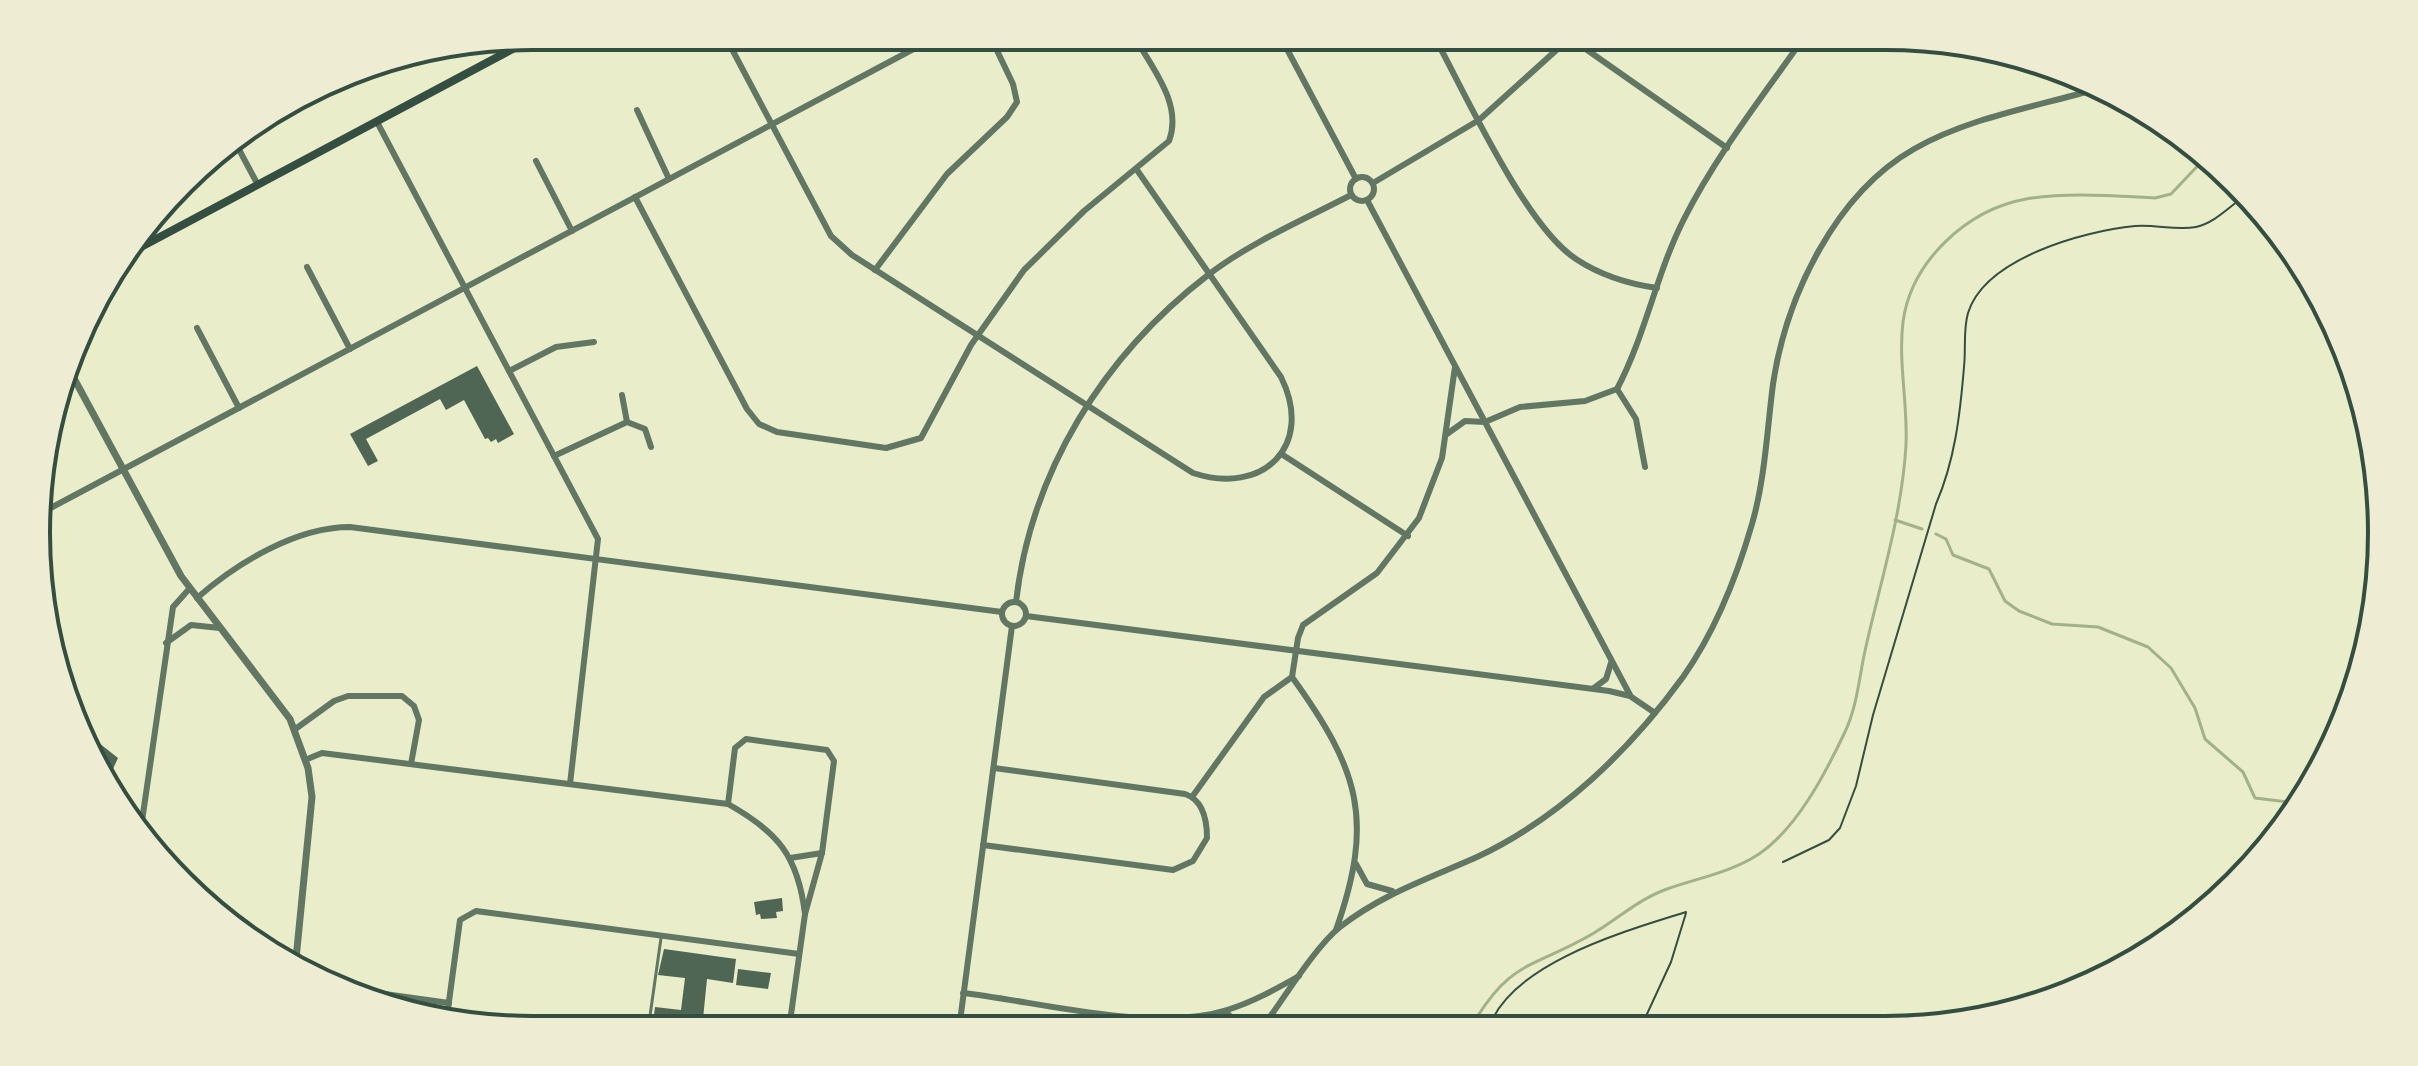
<svg xmlns="http://www.w3.org/2000/svg" width="2418" height="1066" viewBox="0 0 2418 1066" font-family="'Sofia Sans Condensed',sans-serif">
<style>
.lines{fill:none;stroke-linecap:round;stroke-linejoin:round}
.stream{stroke:#a3b18a;stroke-width:3}
.building{fill:#4f6655}
.path{stroke:#344e41;stroke-width:2}
.service{stroke:#617663;stroke-width:3}
.minor{stroke:#617663;stroke-width:6}
.tertiary{stroke:#617663;stroke-width:7}
.secondary{stroke:#344e41;stroke-width:8}
.rim{fill:none;stroke:#344e41;stroke-width:4}
</style>
<rect width="100%" height="100%" fill="#e9edc9"/>
<g class="lines">
<g class="stream">
<path d="M1895,520L1922,529"/>
<path d="M1936,534L1946,539L1953,555L1989,569L2005,601L2019,611L2052,624L2098,627L2148,647L2171,668L2195,708L2205,739L2243,772L2255,798L2297,803"/>
<path d="M1471,1027C1511,958 1533,969 1594,933C1619,918 1639,899 1667,889C1698,878 1732,872 1759,854C1797,828 1825,774 1844,734C1857,708 1859,678 1865,651C1880,583 1902,515 1906,445C1908,404 1898,363 1903,322C1911,262 1966,210 2026,199C2067,192 2114,196 2155,198L2171,194L2207,156"/>
</g>
</g>
<g class="building">
<path d="M477,366L514,434L498,443L496,439L491,442L488,438L485,439L464,400L446,410L440,399L366,439L378,461L368,466L350,434Z"/>
<path d="M99,743L118,758L112,771L102,780L92,753Z"/>
<path d="M782,898L783,911L776,912L777,918L761,919L760,914L756,915L754,902Z"/>
<path d="M664,949L736,959L733,983L707,979L702,1029L652,1030L655,1007L681,1010L685,978L658,975Z"/>
<path d="M738,969L771,973L768,989L736,985Z"/>
</g>
<g class="lines">
<g class="path">
<path d="M1783,862L1829,840L1840,828L1856,786L1873,715L1936,504C1955,460 1960,415 1964,367C1966,349 1963,330 1968,313C1985,258 2084,231 2135,226C2155,224 2176,231 2196,227C2214,223 2228,208 2242,198"/>
<path d="M1489,1027C1513,962 1626,931 1686,912"/>
<path d="M1641,1027L1671,962L1686,913"/>
</g>
<path class="service" d="M648,1030L661,938"/>
<g class="minor">
<path d="M725,36L831,236L852,255L1193,473C1263,496 1315,446 1281,377L1137,170"/>
<path d="M1280,36L1356,179"/>
<path d="M1434,36C1465,93 1525,226 1576,259C1600,275 1629,284 1657,288"/>
<path d="M1570,38L1727,148"/>
<path d="M637,110L669,179"/>
<path d="M377,122L598,539L570,784"/>
<path d="M235,142L258,185"/>
<path d="M536,161L572,231"/>
<circle cx="1362" cy="189" r="12"/>
<path d="M1373,183L1479,120L1572,36"/>
<path d="M635,197L747,409L759,424L777,432L886,448L921,438L971,345L1024,270L1084,211L1169,141C1183,104 1152,68 1134,36"/>
<path d="M1367,200L1630,695"/>
<path d="M307,267L350,349"/>
<path d="M875,270L947,174L1007,117L1017,102L1013,84L990,36"/>
<path d="M197,328L239,408"/>
<path d="M509,371L556,347L594,342"/>
<path d="M1617,389L1636,419L1645,467"/>
<path d="M622,395L627,422"/>
<path d="M1447,434L1465,421L1485,422L1520,407L1585,401L1617,389C1646,334 1656,274 1684,219C1717,154 1763,96 1805,36"/>
<path d="M1283,455L1408,536"/>
<path d="M554,456L627,422L645,429L651,447"/>
<path d="M45,511L938,36"/>
<path d="M197,598C237,563 296,527 350,527L1002,612"/>
<path d="M1016,602C1031,471 1104,355 1208,275C1251,242 1303,220 1351,195"/>
<circle cx="1014" cy="614" r="12"/>
<path d="M1026,616L1609,691L1630,696L1655,713"/>
<path d="M166,643L191,625L220,628"/>
<path d="M1594,688L1606,679L1611,663"/>
<path d="M294,730L334,701L348,696H402L414,706L419,720L411,764"/>
<path d="M305,760L322,753L728,804C778,832 798,856 805,914"/>
<path d="M1192,797L1264,697L1292,677"/>
<path d="M728,804L735,748L746,739L827,750L834,761L822,853L805,914L789,1029"/>
<path d="M141,828L173,607L190,588"/>
<path d="M983,845L1173,870L1193,861L1207,838C1207,820 1203,800 1185,794L994,768"/>
<path d="M790,858L822,853"/>
<path d="M1356,864L1367,884L1392,891"/>
<path d="M1336,930C1375,819 1359,770 1292,677L1298,638L1303,625L1377,573L1419,518L1442,458L1455,367"/>
<path d="M349,989L449,1003"/>
<path d="M963,993C1041,1002 1153,1033 1227,1010C1253,1002 1276,989 1299,976"/>
<path d="M1225,1011L1242,1028"/>
<path d="M447,1016L460,920L476,911L799,954"/>
<path d="M1262,1028C1283,1000 1314,948 1340,927C1382,894 1430,878 1477,857C1560,818 1630,750 1683,677C1714,633 1737,576 1752,524C1765,479 1767,431 1773,384C1786,297 1835,194 1914,149C1968,118 2034,107 2093,90"/>
<path d="M959,1029L1012,626"/>
</g>
<path class="tertiary" d="M70,371L181,576L290,719L308,768L312,797L296,959"/>
<path class="secondary" d="M126,255L537,36"/>
</g>
<path d="M0 0H2418V1066H0ZM533 50H1885A483 483 0 0 1 2368 533V533A483 483 0 0 1 1885 1016H533A483 483 0 0 1 50 533V533A483 483 0 0 1 533 50Z" fill="#eeecd3" fill-rule="evenodd"/>
<path class="rim" d="M533 50H1885A483 483 0 0 1 2368 533V533A483 483 0 0 1 1885 1016H533A483 483 0 0 1 50 533V533A483 483 0 0 1 533 50Z"/>
</svg>
